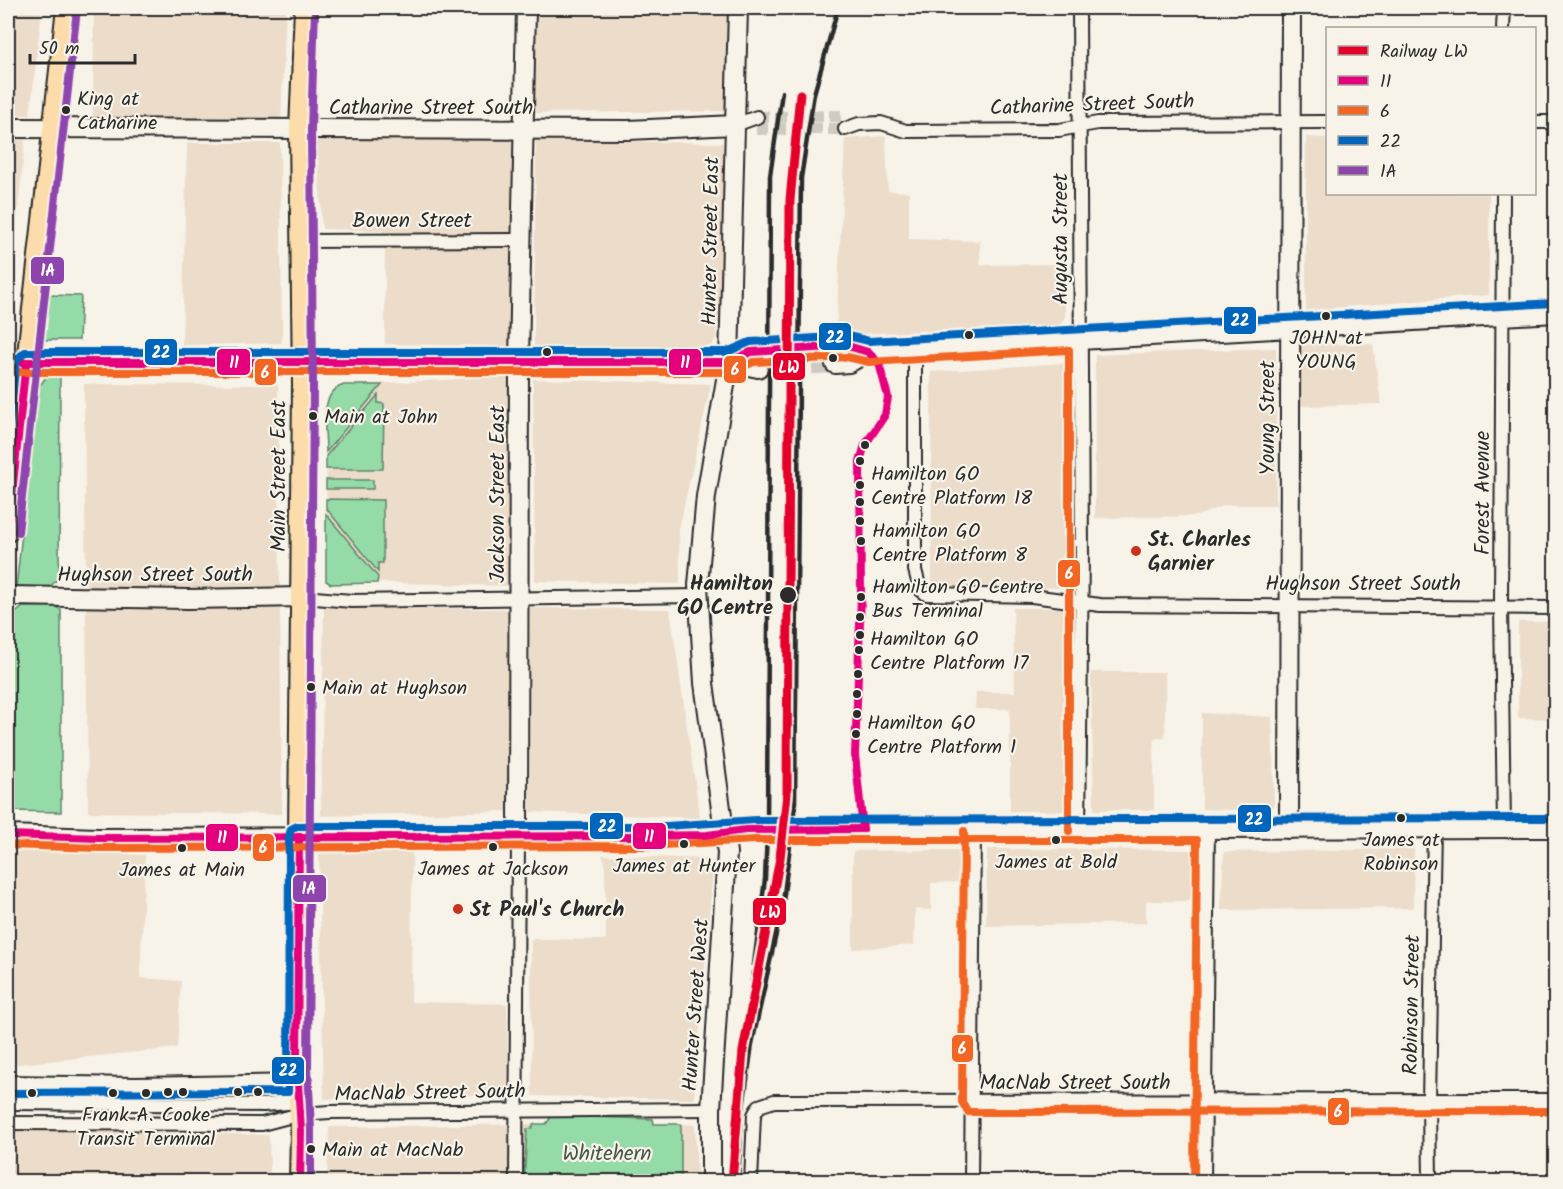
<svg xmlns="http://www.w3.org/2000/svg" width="1563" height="1189" viewBox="0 0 1563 1189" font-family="Kalam,sans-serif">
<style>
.built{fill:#ecdcca}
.green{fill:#95dba8;stroke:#60836a;stroke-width:1.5}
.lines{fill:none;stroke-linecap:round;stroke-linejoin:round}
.street-tunnel{stroke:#cecbc2;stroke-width:12;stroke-dasharray:12 6;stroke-linecap:butt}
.secondary-tunnel{stroke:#cecbc2;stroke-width:18;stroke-dasharray:18 9;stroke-linecap:butt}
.street-casing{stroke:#2b2b2b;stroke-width:16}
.secondary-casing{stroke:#2b2b2b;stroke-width:22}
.primary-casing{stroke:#2b2b2b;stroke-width:24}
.street{stroke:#f7f3e8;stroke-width:12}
.secondary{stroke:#f7f3e8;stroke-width:18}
.primary{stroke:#fddcac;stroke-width:20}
.rail{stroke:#2b2b2b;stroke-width:4.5}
.bus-1-casing{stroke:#f7f3e8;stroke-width:12}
.bus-2-casing{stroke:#f7f3e8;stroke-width:12}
.bus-3-casing{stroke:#f7f3e8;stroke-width:12}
.bus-4-casing{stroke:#f7f3e8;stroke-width:12}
.bus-1{stroke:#e5007d;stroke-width:8}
.bus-2{stroke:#f26522;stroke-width:8}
.bus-3{stroke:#0065bd;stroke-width:8}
.bus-4{stroke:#8e44ad;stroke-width:8}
.rail-1-casing{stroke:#f7f3e8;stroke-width:14}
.rail-1{stroke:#e4002b;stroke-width:9}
.bus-dot{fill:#2b2b2b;stroke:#f7f3e8;stroke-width:2}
.poi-dot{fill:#c8321e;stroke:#f7f3e8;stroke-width:2}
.labels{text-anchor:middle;stroke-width:4.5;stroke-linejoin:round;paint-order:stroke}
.bus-label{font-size:20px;fill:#2b2b2b;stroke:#f7f3e8;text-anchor:start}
.street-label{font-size:21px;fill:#2b2b2b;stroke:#f7f3e8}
.poi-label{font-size:21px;font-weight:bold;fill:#2b2b2b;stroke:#f7f3e8;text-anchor:start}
.stop-label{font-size:21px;font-weight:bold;fill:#2b2b2b;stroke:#f7f3e8;text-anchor:end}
.park-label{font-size:21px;fill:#46574a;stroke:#f7f3e8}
.line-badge{stroke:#f7f3e8;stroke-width:2}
.badge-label{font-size:16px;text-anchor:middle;font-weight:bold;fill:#fff}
</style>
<rect width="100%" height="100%" fill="#f7f3e8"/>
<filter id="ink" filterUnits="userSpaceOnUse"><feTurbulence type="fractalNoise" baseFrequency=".0167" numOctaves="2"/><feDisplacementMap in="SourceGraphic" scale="12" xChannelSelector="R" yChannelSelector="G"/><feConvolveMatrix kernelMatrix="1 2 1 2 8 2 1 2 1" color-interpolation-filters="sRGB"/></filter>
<g filter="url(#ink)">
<g class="built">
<path d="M8,8H42L30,115H8Z"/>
<path d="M94,8H286L281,119L93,118Z"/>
<path d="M534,8H730L729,111L532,113Z"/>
<path d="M886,136L888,191L909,192V239L980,241V265L1064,264L1065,317L1060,325L836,335L845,139Z"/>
<path d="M1306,137L1327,138L1328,194H1489V295L1306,310Z"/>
<path d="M515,138L509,346L385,344V254L382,230L322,229L317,139Z"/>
<path d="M8,140H25L8,309Z"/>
<path d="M536,140L723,143V298L715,340L709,348L534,347Z"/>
<path d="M187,143H280L282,343L182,345Z"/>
<path d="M1373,344L1381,404L1299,406L1301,345Z"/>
<path d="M1276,348V505H1225L1197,516L1095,518V355Z"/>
<path d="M1065,363L1066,588L932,585L931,372Z"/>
<path d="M510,376L509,586L326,581L327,404L339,386Z"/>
<path d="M533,379L711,384L679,529L680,584L535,581Z"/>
<path d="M84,384L278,385L282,814L88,812Z"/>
<path d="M324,608L507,609L509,811L321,816Z"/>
<path d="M530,608L670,609L700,818L530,812Z"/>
<path d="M1013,608H1068L1072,811H1010V709H975L976,692H1015Z"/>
<path d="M1518,622H1555V719L1518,718Z"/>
<path d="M1091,672H1165V737L1154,738V810H1094Z"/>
<path d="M1202,713L1272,717L1274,806L1269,811L1202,809Z"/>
<path d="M987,849L1198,850L1196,901H1146V923L986,926Z"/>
<path d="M1414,849L1413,908L1221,910L1224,852Z"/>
<path d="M961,850L960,882L931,883V910L915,909L914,945L853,949V851Z"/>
<path d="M8,851L145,855L140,978L181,981L177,1048L8,1065Z"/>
<path d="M412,852L411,1002L507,1004L508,1094L324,1099L319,854Z"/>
<path d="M602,855L704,859L713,868L694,1099L532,1096L531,939L606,940L605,861Z"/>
<path d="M533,1124L532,1181L327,1182L329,1127Z"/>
<path d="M681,1124L695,1125L697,1181L681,1182Z"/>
<path d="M8,1129L269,1135L270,1181L8,1182Z"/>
</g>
<g class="green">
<path d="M48,295L81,296L79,340H42Z"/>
<path d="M46,377H60L59,577L49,588H16L38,388Z"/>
<path d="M344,385H382L326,452C326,431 318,392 344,385Z"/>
<path d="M378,395V403L384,404L383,469H326V456Z"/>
<rect x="326" y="480" width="47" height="9"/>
<path d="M326,499L383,500V563H378V572L326,508Z"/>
<path d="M326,514L378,577L377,583L331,584L326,581Z"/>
<path d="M23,607L55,606L61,610V812L8,811V665L13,615Z"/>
<path d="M574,1113L588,1117L653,1119L654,1124H681V1181L524,1182L527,1129L533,1128V1124H546L552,1116Z"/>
</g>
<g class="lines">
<g class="street-tunnel">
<path d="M757,117L846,116"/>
<path d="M756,129H845"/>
</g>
<g class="secondary-tunnel">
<path d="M758,351L835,346"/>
<path d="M758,368L835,364"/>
<path d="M746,830H831"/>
</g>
<g class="street-casing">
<g id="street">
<path d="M1079,8L1082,553L1079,831"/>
<path d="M1503,28L1504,8"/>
<path d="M1534,122H1556"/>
<path d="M735,125L757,117"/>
<path d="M845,129L859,124L881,123L906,131L1059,130L1098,123L1328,122"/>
<path d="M1503,194L1501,606L1504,828"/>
<path d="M301,241L523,240"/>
<path d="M915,350V570L920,589L926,594L1032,596L1100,605L1556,608"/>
<path d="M302,597L352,601L699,596"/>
<path d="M8,1082L136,1084L298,1081"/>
<path d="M8,1103L264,1105L299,1102"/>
<path d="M8,1123L262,1124L300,1114L330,1112L711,1109"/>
<path d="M516,1182L518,836"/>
<path d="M751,1182L754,1115L759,1106L774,1101L1556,1100"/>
<path d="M971,1182L974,831"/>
<path d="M1204,1182L1208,829"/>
<path d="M1430,1182L1429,1101L1434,829"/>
</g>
</g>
<g class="secondary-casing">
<g id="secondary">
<path d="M8,128L628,130L735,125"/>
<path d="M835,346H848L868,352L1556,313"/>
<path d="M8,362H729L758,368"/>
<path d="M729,362L758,351"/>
<path d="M835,364L849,363L868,352"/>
<path d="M8,596L188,599L302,597"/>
<path d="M1289,829L1291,8"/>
<path d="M831,830L1556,828"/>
<path d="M8,835L98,838L644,836L707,835L746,830"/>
<path d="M518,836L519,361L526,8"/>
<path d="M711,1182V1109L727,853L704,683L698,585L706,496L729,362L738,8"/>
</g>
</g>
<g class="primary-casing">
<g id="primary">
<path d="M8,531L67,8"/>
<path d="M300,1182L301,1131L297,1067L303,384L300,130L305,8"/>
</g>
</g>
<use href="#street" class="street"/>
<use href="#secondary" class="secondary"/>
<use href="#primary" class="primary"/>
<g class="rail">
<path d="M745,1033L765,879L767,831L770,176L782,92"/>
<path d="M738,1182L742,1116L752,1044L783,902L795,806L801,178L814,94L838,8"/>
</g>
<g class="bus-1-casing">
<g id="bus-1">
<path d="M8,362H729L751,352L848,346L868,352L879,363L888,397L885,415L865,445L860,461L861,596L855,755L863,829"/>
<path d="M8,531L26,362"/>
<path d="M8,835L98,838L644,836L707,835L746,830L863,829"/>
<path d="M299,836L297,1067L301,1131L300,1182"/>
</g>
</g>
<g class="bus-2-casing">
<g id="bus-2">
<path d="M8,372H729L754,362L847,357L869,362L1069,350V831"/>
<path d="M964,831L962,1102L968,1112L1556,1111"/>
<path d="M8,845L98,848L644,846L756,840H1197L1194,1182"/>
</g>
</g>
<g class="bus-3-casing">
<g id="bus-3">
<path d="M8,437L16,360L25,352H727L750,342L848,336L869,341L1555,303"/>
<path d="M8,1093L288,1092L289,836L291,829L297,826H666L756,820L1556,818"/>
</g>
</g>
<g class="bus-4-casing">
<g id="bus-4">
<path d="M18,532L77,9"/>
<path d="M311,1182V1130L308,1067L313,384L311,130L315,8"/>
</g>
</g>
<use href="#bus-1" class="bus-1"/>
<use href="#bus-2" class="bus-2"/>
<use href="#bus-3" class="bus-3"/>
<use href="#bus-4" class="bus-4"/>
<g class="rail-1-casing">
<path id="rail-1" d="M732,1182L743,1051L780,858L787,794L790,200L800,94"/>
</g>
<use href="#rail-1" class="rail-1"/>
</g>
</g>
<g class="bus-dot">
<circle cx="66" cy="110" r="5"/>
<circle cx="1326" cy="316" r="5"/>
<circle cx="969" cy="335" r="5"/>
<circle cx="547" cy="352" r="5"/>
<circle cx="833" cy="358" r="5"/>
<circle cx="313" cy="416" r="5"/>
<circle cx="865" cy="445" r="5"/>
<circle cx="860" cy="461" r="5"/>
<circle cx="860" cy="485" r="5"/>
<circle cx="860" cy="502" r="5"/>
<circle cx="860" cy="521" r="5"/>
<circle cx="861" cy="541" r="5"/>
<circle cx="788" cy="595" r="9"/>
<circle cx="861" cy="597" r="5"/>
<circle cx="860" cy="617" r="5"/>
<circle cx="860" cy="635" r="5"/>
<circle cx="859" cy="650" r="5"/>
<circle cx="858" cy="674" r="5"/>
<circle cx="311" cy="687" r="5"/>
<circle cx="857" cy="694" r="5"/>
<circle cx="857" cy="714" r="5"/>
<circle cx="856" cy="734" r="5"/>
<circle cx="1401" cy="818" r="5"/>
<circle cx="1056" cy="840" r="5"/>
<circle cx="684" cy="844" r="5"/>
<circle cx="493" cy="847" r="5"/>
<circle cx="182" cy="848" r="5"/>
<circle cx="168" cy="1092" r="5"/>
<circle cx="183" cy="1092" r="5"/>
<circle cx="238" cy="1092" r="5"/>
<circle cx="258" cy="1092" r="5"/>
<circle cx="32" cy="1093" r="5"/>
<circle cx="113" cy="1093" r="5"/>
<circle cx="146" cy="1093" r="5"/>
<circle cx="311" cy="1149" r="5"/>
</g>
<g class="poi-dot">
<circle cx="1136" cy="551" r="6"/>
<circle cx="458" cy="909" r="6"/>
</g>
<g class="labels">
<g class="bus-label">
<text x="77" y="105">King at<tspan x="77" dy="24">Catharine</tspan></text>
<text x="1326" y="344" text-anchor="middle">JOHN at<tspan x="1326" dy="24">YOUNG</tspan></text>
<text x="324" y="423">Main at John</text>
<text x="871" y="480">Hamilton GO<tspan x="871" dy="24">Centre Platform 18</tspan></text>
<text x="872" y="537">Hamilton GO<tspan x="872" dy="24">Centre Platform 8</tspan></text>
<text x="872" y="593">Hamilton GO Centre<tspan x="872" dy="24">Bus Terminal</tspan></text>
<text x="870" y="645">Hamilton GO<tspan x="870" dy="24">Centre Platform 17</tspan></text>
<text x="322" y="694">Main at Hughson</text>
<text x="867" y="729">Hamilton GO<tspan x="867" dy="24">Centre Platform 1</tspan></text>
<text x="1401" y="846" text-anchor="middle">James at<tspan x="1401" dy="24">Robinson</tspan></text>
<text x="1056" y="868" text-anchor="middle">James at Bold</text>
<text x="684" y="872" text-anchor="middle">James at Hunter</text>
<text x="493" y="875" text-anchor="middle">James at Jackson</text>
<text x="182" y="876" text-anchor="middle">James at Main</text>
<text x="146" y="1121" text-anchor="middle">Frank A. Cooke<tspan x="146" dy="24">Transit Terminal</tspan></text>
<text x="322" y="1156">Main at MacNab</text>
</g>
<g class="street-label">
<text transform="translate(1092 104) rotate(-2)" y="7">Catharine Street South</text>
<text x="431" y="114">Catharine Street South</text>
<text x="412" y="227">Bowen Street</text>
<text transform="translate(1060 239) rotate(-90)" y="7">Augusta Street</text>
<text transform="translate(710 241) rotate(-89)" y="7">Hunter Street East</text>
<text transform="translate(1267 418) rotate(-90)" y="7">Young Street</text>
<text transform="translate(278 476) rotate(-90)" y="7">Main Street East</text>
<text transform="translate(1482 493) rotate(-90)" y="7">Forest Avenue</text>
<text transform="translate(497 494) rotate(-90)" y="7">Jackson Street East</text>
<text x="155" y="581">Hughson Street South</text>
<text x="1363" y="590">Hughson Street South</text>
<text transform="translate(695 1005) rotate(-86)" y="7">Hunter Street West</text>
<text transform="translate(1411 1005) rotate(-89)" y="7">Robinson Street</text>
<text x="1075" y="1089">MacNab Street South</text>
<text transform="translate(430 1092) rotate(-1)" y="7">MacNab Street South</text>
</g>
<g class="poi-label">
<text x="1148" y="546">St. Charles<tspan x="1148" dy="24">Garnier</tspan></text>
<text x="470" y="916">St Paul's Church</text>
</g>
<g class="stop-label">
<text x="773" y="590">Hamilton<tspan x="773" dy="24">GO Centre</tspan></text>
</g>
<g class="park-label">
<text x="607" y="1160">Whitehern</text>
</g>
</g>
<g class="line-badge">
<rect x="30" y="256" width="35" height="29" rx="6" fill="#8e44ad"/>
<rect x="1223" y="306" width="34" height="29" rx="6" fill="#0065bd"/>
<rect x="818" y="322" width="34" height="29" rx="6" fill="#0065bd"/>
<rect x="144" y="338" width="34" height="28" rx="6" fill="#0065bd"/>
<rect x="216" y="348" width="35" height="28" rx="6" fill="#e5007d"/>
<rect x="668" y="348" width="34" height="28" rx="6" fill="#e5007d"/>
<rect x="772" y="352" width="34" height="29" rx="6" fill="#e4002b"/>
<rect x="723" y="355" width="24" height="29" rx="6" fill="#f26522"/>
<rect x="254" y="358" width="23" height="28" rx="6" fill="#f26522"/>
<rect x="1057" y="559" width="24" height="29" rx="6" fill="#f26522"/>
<rect x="1237" y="804" width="35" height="29" rx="6" fill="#0065bd"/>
<rect x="589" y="812" width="35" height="28" rx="6" fill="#0065bd"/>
<rect x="632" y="822" width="35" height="28" rx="6" fill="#e5007d"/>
<rect x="205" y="823" width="34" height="29" rx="6" fill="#e5007d"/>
<rect x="252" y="833" width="23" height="29" rx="6" fill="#f26522"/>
<rect x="292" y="874" width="35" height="29" rx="6" fill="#8e44ad"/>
<rect x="752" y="897" width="35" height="29" rx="6" fill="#e4002b"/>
<rect x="951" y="1034" width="23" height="29" rx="6" fill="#f26522"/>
<rect x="271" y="1056" width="34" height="29" rx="6" fill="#0065bd"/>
<rect x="1327" y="1097" width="23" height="29" rx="6" fill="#f26522"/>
</g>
<g class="badge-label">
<text x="48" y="276">1A</text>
<text x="1240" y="326">22</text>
<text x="835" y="343">22</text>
<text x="161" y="358">22</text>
<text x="234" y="368">11</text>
<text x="685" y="368">11</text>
<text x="789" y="373">LW</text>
<text x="735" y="375">6</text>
<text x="265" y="378">6</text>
<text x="1069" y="579">6</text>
<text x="1254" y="825">22</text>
<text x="607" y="832">22</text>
<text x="649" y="842">11</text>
<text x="222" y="843">11</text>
<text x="263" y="853">6</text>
<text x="309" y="894">1A</text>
<text x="770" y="918">LW</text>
<text x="962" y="1054">6</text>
<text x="288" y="1076">22</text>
<text x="1338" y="1117">6</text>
</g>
<rect width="1563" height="1189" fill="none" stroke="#f7f3e8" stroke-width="30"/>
<rect x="15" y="15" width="1533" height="1159" fill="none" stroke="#2b2b2b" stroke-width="2" filter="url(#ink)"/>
<rect x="1326" y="27" width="210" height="168" fill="#f7f3e8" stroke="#a5a39c" stroke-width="1.5"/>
<rect x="1338" y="46" width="30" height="9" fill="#e4002b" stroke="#a5a39c" stroke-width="1.5"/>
<text x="1380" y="57" font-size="18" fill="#2b2b2b">Railway LW</text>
<rect x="1338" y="76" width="30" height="9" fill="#e5007d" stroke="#a5a39c" stroke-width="1.5"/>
<text x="1380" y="87" font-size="18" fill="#2b2b2b">11</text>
<rect x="1338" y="106" width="30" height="9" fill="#f26522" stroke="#a5a39c" stroke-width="1.5"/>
<text x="1380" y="117" font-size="18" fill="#2b2b2b">6</text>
<rect x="1338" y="136" width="30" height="9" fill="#0065bd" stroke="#a5a39c" stroke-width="1.5"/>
<text x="1380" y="147" font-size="18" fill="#2b2b2b">22</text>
<rect x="1338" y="166" width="30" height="9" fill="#8e44ad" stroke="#a5a39c" stroke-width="1.5"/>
<text x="1380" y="177" font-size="18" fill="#2b2b2b">1A</text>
<path d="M30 54v9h105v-9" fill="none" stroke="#2b2b2b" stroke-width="3"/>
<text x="39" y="54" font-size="18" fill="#2b2b2b" stroke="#f7f3e8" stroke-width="4.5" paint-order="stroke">50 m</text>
</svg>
